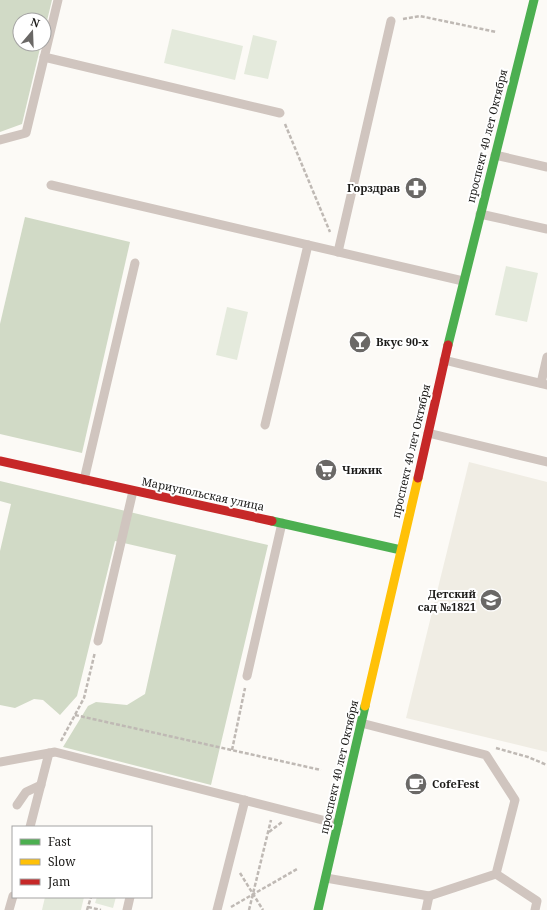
<svg xmlns="http://www.w3.org/2000/svg" width="547" height="910" viewBox="0 0 547 910" font-family="'Noto Serif',serif">
<style>
.built{fill:#f0ede4}
.green{fill:#e4eadc}
.forest{fill:#d1dac6}
.lines{fill:none;stroke-linecap:round;stroke-linejoin:round}
.path{stroke:#bfb9b4;stroke-width:2.5;stroke-dasharray:4 2;stroke-linecap:butt}
.lane{stroke:#d0c5bf;stroke-width:9}
.fast{stroke:#4caf50;stroke-width:9}
.slow{stroke:#ffc107;stroke-width:9}
.jam{stroke:#c62828;stroke-width:9}
.labels{text-anchor:middle;stroke-width:4;stroke-linejoin:round;paint-order:stroke}
.street-label{font-size:11px;fill:#1b1a18;stroke:#fff}
.poi-label{font-size:11px;font-weight:bold;fill:#1b1a18;stroke:#fff;text-anchor:start}
</style>
<rect width="100%" height="100%" fill="#fcfaf6"/>
<path class="built" d="M469,462L547,482V752L406,718Z"/>
<g class="green">
<path d="M172,29L243,46L235,80L164,63Z"/>
<path d="M253,35L277,41L268,79L244,74Z"/>
<path d="M506,266L538,273L527,322L495,315Z"/>
<path d="M227,307L248,312L237,360L216,355Z"/>
<path d="M45,897H84L81,910H42Z"/>
<path d="M97,897H116L113,908L95,903Z"/>
</g>
<g class="forest">
<path d="M0,0H52L44,33V20H20V44H41L22,124L0,132Z"/>
<path d="M25,217L130,242L82,453L0,434V324Z"/>
<path d="M0,481L268,545L211,785L63,747L88,706L96,702L127,705L145,694L176,555L115,541L77,696L60,715L43,700L34,699L15,708L0,705V551L11,504L0,501Z"/>
</g>
<g class="lines">
<g class="path">
<path d="M403,19L420,16L496,32"/>
<path d="M285,124L330,232"/>
<path d="M75,715L321,770"/>
<path d="M61,741L84,698L95,652"/>
<path d="M496,748L528,757L547,765"/>
<path d="M232,750L245,688"/>
<path d="M269,832L282,822"/>
<path d="M240,873L263,910"/>
<path d="M88,907L101,910"/>
<path d="M231,907L297,869"/>
<path d="M87,910L91,897"/>
<path d="M249,910L271,820"/>
</g>
<g class="lane">
<path d="M44,57L280,113"/>
<path d="M0,140L26,133L58,0"/>
<path d="M495,155L547,167"/>
<path d="M51,185L463,281"/>
<path d="M480,214L547,229"/>
<path d="M338,252L391,21"/>
<path d="M444,360L547,385"/>
<path d="M541,383L547,357"/>
<path d="M265,425L308,245"/>
<path d="M428,433L547,462"/>
<path d="M84,480L135,263"/>
<path d="M98,641L133,491"/>
<path d="M247,676L282,523"/>
<path d="M361,723L486,755L515,800L496,874L429,896"/>
<path d="M0,762L55,752L338,824"/>
<path d="M17,805L26,792L41,785"/>
<path d="M30,827L49,753"/>
<path d="M496,874L537,901L535,910"/>
<path d="M326,878L429,896L426,910"/>
<path d="M9,910L13,896"/>
<path d="M127,910L130,897"/>
<path d="M217,910L245,800"/>
</g>
<g class="fast">
<path d="M448,345L534,0"/>
<path d="M272,521L401,550"/>
<path d="M318,910L365,706"/>
</g>
<path class="slow" d="M365,706L418,478"/>
<g class="jam">
<path d="M0,461L272,521"/>
<path d="M418,478L448,345"/>
</g>
</g>
<defs>
<g id="pharmacy-disc" transform="scale(1.15)"><circle r="9.5" fill="#6a6866" stroke="#fff"/><path d="M-2-6h4v4h4v4h-4v4h-4v-4h-4v-4h4Z" fill="#fff"/></g>
<g id="bar-disc" transform="scale(1.15)"><circle r="9.5" fill="#6a6866" stroke="#fff"/><path d="M-6-5H6L.8 .8V4.5H3.5V6h-7V4.5H-.8V.8Z" fill="#fff"/></g>
<g id="supermarket-disc" transform="scale(1.15)"><circle r="9.5" fill="#6a6866" stroke="#fff"/><path d="M-6-5.5h2.5l.6 2H6L4.5 2H-2.5L-4.4-4H-6ZM-1.5 3.2a1.3 1.3 0 1 0 .1 0ZM3 3.2a1.3 1.3 0 1 0 .1 0Z" fill="#fff"/></g>
<g id="school-disc" transform="scale(1.15)"><circle r="9.5" fill="#6a6866" stroke="#fff"/><path d="M0-5L7-2L0 1L-7-2ZM-4 1L0 2.5L4 1V4Q0 6-4 4Z" fill="#fff"/></g>
<g id="cafe-disc" transform="scale(1.15)"><circle r="9.5" fill="#6a6866" stroke="#fff"/><path d="M-5.5-4.5H6V0H3Q3 3.5 0 3.5H-2.5Q-5.5 3.5-5.5 0ZM3-3.2v2h1.7v-2ZM-6 4.5H4V6H-6Z" fill="#fff"/></g>
</defs>
<g fill-rule="evenodd">
<use href="#pharmacy-disc" x="416" y="188"/>
<use href="#bar-disc" x="360" y="342"/>
<use href="#supermarket-disc" x="326" y="470"/>
<use href="#school-disc" x="491" y="600"/>
<use href="#cafe-disc" x="416" y="784"/>
</g>
<g class="labels">
<g class="street-label">
<text transform="translate(487 136) rotate(-76)" y="4">проспект 40 лет Октября</text>
<text transform="translate(411 451) rotate(-77)" y="4">проспект 40 лет Октября</text>
<text transform="translate(203 494) rotate(12)" y="4">Мариупольская улица</text>
<text transform="translate(339 767) rotate(-77)" y="4">проспект 40 лет Октября</text>
</g>
<g class="poi-label">
<text x="400" y="192" text-anchor="end">Горздрав</text>
<text x="376" y="346">Вкус 90-х</text>
<text x="342" y="474">Чижик</text>
<text x="476" y="598" text-anchor="end">Детский<tspan x="476" dy="13">сад №1821</tspan></text>
<text x="432" y="788">CofeFest</text>
</g>
</g>
<rect x="12" y="826" width="140" height="72" fill="#ffffff" stroke="#a4a3a3"/>
<rect x="20" y="839" width="20" height="6" fill="#4caf50" stroke="#a4a3a3"/>
<text x="48" y="846" font-size="12" fill="#1b1a18">Fast</text>
<rect x="20" y="859" width="20" height="6" fill="#ffc107" stroke="#a4a3a3"/>
<text x="48" y="866" font-size="12" fill="#1b1a18">Slow</text>
<rect x="20" y="879" width="20" height="6" fill="#c62828" stroke="#a4a3a3"/>
<text x="48" y="886" font-size="12" fill="#1b1a18">Jam</text>
<g transform="translate(32 32) rotate(19)"><circle r="19" fill="#ffffff" stroke="#a4a3a3"/>
<path d="M0-3L7 15L0 10L-7 15Z" fill="#6a6866"/>
<text y="-6" font-size="11" font-weight="bold" text-anchor="middle" fill="#1b1a18">N</text>
</g>
</svg>
